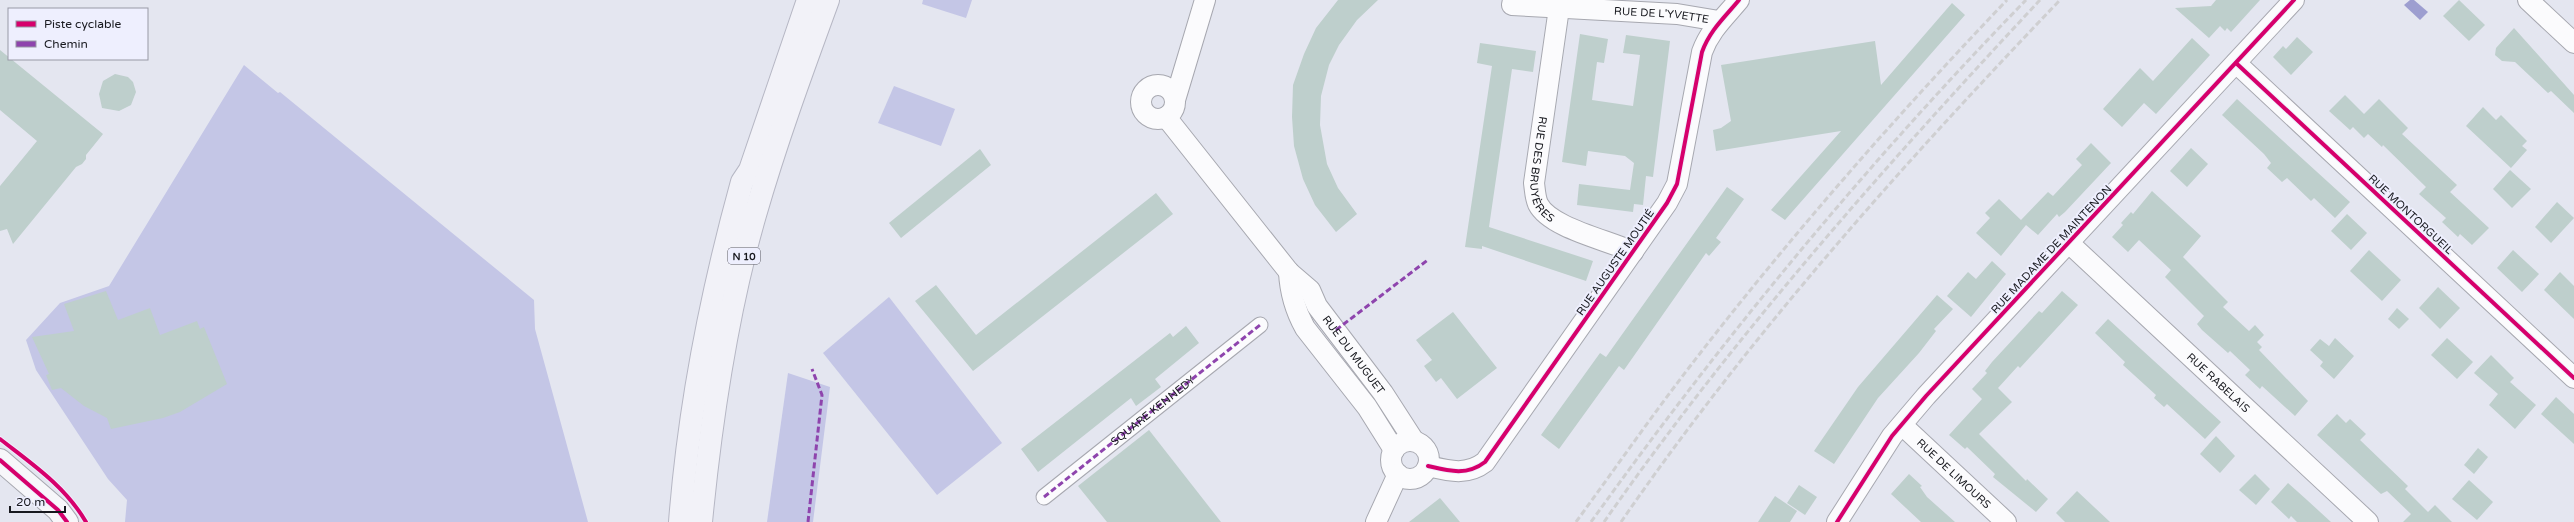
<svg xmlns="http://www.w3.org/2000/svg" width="2574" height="522" viewBox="0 0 2574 522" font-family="'Varela Round',sans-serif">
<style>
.green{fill:#c4c6e6}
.water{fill:#9d9ed0}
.building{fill:#becfcc}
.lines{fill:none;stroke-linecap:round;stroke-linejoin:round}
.pedestrian-casing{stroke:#a7a8b0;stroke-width:17}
.minor-casing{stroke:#a7a8b0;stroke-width:22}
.secondary-casing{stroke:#a7a8b0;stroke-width:24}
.primary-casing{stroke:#b6b7c4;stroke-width:24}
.pedestrian{stroke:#fbfbfd;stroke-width:15}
.minor{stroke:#fbfbfd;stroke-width:20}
.secondary{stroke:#f7f7fa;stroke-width:22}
.primary{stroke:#f2f2f8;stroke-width:22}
.rail{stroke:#cfcfd1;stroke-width:3;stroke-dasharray:6 3;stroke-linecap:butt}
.quiet{stroke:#8e44ad;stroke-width:3;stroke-dasharray:6 3;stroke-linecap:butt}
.cycleway-casing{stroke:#eeeffe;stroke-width:6}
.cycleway{stroke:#d6006c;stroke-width:4}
.labels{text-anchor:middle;stroke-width:4;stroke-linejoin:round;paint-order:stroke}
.shield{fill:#eeeffe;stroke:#585962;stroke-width:1}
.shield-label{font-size:10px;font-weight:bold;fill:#18191f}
.street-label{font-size:11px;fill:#18191f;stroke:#eeeffe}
</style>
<rect width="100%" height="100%" fill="#e4e6f0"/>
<g class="green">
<path d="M923,0H972L966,18L922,4Z"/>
<path d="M244,65L278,93L280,92L534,300L535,329L588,522H125L127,500L108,479L36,370L26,340L60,303L109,286Z"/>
<path d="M894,86L955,109L941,146L878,123Z"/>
<path d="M889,297L1002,443L937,495L823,353Z"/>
<path d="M788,373L830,387L813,522H767Z"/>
</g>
<path class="water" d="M2410,0H2414L2428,12L2420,20L2404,5Z"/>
<g class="building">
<path d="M1338,0H1378L1357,20L1339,45L1329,65L1321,96L1320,125L1327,164L1338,188L1357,214L1336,232L1315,205L1303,179L1294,146L1292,117L1293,85L1304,54L1316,28Z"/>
<path d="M2216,0H2260L2231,32L2227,28L2225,31L2220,26L2209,38L2175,8L2211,6Z"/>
<path d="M2459,0L2485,25L2469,41L2443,16Z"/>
<path d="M1952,3L1965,15L1785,220L1771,210L1841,131L1716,151L1713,130L1721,128L1731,121L1721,65L1875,41L1881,85Z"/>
<path d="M2514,28L2574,95V113L2551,91L2548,93L2515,62L2502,61L2495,55L2496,48Z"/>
<path d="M1580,34L1608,39L1604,63L1597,62L1592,100L1633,106L1640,55L1623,53L1626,35L1670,41L1653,177L1646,176L1643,205L1634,204L1633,212L1577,205L1579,184L1630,190L1634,163L1625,156L1588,151L1586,166L1562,162Z"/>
<path d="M2297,37L2313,52L2291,75L2273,57L2283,46L2286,49Z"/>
<path d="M2192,38L2210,55L2156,114L2144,103L2122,127L2103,109L2140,68L2153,81Z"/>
<path d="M1480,43L1536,51L1533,72L1512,69L1489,227L1593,261L1586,281L1482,246V249L1465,247L1492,66L1477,63Z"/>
<path d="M0,50L103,134L86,155V159L82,164L76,167L13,244L7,229L0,231V186L37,141L0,110Z"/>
<path d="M115,74L128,77L133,82L136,92L131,105L119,111L102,108L99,94L103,81Z"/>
<path d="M2345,95L2364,114L2379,99L2408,128L2402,134L2457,185L2450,192L2489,228L2472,245L2460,234L2458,237L2442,222L2446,218L2419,194L2426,187L2383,145L2382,147L2368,134L2364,138L2353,127L2350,130L2329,111Z"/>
<path d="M2237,99L2350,202L2335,218L2314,198L2311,201L2287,178L2282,182L2267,168L2271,163L2264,154L2222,115Z"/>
<path d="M2483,107L2496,120L2501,115L2527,141L2522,146L2527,150L2511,168L2466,126Z"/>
<path d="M2091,143L2111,163L2065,212L2059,217L2057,214L2038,235L2026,225L2001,256L1976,233L1990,218L1985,213L1999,199L2021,220L2048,192L2053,196L2082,165L2076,159Z"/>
<path d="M2191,148L2208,164L2187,187L2170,171Z"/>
<path d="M980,149L991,165L901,238L889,223Z"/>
<path d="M2510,170L2531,189L2512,208L2493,189Z"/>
<path d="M1727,187L1744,199L1716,238L1721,242L1709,256L1706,253L1624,370L1619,366L1559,449L1541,435L1600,353L1606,357Z"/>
<path d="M2152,191L2201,236L2183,257L2228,302L2223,307L2249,331L2255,325L2264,335L2257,342L2262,347L2259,350L2308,401L2295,416L2262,386L2260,389L2245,375L2250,370L2230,351L2228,353L2202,330L2197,324L2204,316L2165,277L2171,270L2139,240L2128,252L2112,237L2123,225L2121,223L2131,212L2133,214Z"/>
<path d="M1156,193L1173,214L973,371L915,301L936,285L976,335Z"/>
<path d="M2557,202L2574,218L2551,243L2535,227Z"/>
<path d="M2347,214L2367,233L2351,250L2331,231Z"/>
<path d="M2369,250L2401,280L2382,301L2350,271Z"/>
<path d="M2513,250L2539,274L2522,292L2497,268Z"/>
<path d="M1992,261L2006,274L1971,317L1947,296L1968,272L1976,279Z"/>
<path d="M2560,272L2574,286V319L2544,290Z"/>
<path d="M2438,287L2460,308L2440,329L2419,308Z"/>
<path d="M106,291L118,320L150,308L160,335L197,321L200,329L204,327L227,384L180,412L163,418L111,429L107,418L84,406L61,388L52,390L46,375L49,374L32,337L74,331L64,304Z"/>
<path d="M2062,291L2078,305L2020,368L2018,366L1998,388L2012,402L1979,434L2026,481L2027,479L2048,499L2036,512L1993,477L1995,474L1967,447L1965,449L1949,435L1982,399L1972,389L1987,373L1985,371L1992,362L2039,311L2042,313Z"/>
<path d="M1937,295L1953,309L1934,329L1936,331L1919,353L1878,398L1834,464L1814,451L1858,387Z"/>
<path d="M2397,308L2409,319L2399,329L2388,319Z"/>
<path d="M1453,312L1497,368L1457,399L1441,378L1436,382L1424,366L1432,360L1416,340Z"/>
<path d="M2108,319L2221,422L2205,439L2167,404L2164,407L2154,398L2156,395L2123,365L2125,362L2095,333Z"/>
<path d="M1186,326L1199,343L1155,379L1161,387L1136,406L1131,398L1038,472L1021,449L1170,333L1173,337Z"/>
<path d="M2335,338L2354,356L2334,379L2320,366L2323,362L2310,350L2320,339L2329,346Z"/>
<path d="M2447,338L2473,362L2457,379L2431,355Z"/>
<path d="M2491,355L2514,378L2510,382L2536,405L2515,429L2489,405L2498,394L2474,373Z"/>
<path d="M2556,397L2574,414V444L2541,414Z"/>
<path d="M2337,414L2346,423L2350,419L2366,434L2360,440L2408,486L2405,489L2428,512L2435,505L2452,522H2403L2411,514L2387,491L2381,494L2317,435Z"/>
<path d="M1149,430L1221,522H1107L1078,486Z"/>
<path d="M2216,436L2235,456L2220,473L2200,454Z"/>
<path d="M2478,448L2488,457L2474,474L2464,465Z"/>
<path d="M1909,474L1922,486L1920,487L1927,497L1955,522H1921L1891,494Z"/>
<path d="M2255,474L2270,489L2256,505L2239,490Z"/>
<path d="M2469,480L2493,502L2477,520L2452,499Z"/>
<path d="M2288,483L2307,500L2331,522H2297L2291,516L2289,519L2271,502Z"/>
<path d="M1799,485L1817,497L1805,515L1787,503Z"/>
<path d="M2077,491L2110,522H2065L2056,513Z"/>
<path d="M1775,496L1797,511L1790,522H1758Z"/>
<path d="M1440,498L1460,522H1409Z"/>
</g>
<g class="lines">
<g class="pedestrian-casing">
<g id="pedestrian">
<path id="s1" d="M1044,497L1260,325"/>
</g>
</g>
<g class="minor-casing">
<g id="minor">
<path id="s2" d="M1513,0L1512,5L1677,14L1719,21"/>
<path d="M2528,0L2574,43"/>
<path id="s3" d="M1559,8L1534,183C1535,190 1535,197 1538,204C1550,228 1608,240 1633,252"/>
<path d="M2236,63L2574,378"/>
<circle cx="1158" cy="102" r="17"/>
<path d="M1175,100L1205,0"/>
<path id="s4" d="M1166,117L1289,272L1310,290L1317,306L1383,393L1414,441"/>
<path id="s5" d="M2070,244L2368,522"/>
<path d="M1289,272C1290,293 1295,310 1305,328L1367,407L1394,450"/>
<path id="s6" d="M1902,425L2006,522"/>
<circle cx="1410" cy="460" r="19"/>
<path d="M1428,466C1449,471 1467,476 1485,462L1667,203L1677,184L1702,52C1710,30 1725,17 1739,0"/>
<path d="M1376,522L1398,474"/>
<path d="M1837,522L1892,436L1926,396L2294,0"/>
</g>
</g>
<g class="secondary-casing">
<path id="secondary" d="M0,460L58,510L67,522"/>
</g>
<g class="primary-casing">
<g id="primary">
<path d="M680,522C689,406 711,294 742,182L750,170L808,0"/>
<path d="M701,522C711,419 726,315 755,215C776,142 802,71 828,0"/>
</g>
</g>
<use href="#pedestrian" class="pedestrian"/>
<use href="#minor" class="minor"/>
<use href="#secondary" class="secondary"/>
<use href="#primary" class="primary"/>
<g class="rail">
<path d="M1576,522C1614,470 1651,417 1691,365C1789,238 1896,116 2007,0"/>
<path d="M1591,522C1723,338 1868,162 2026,0"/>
<path d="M1604,522C1734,336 1885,166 2040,0"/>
<path d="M1621,522C1750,335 1903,164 2060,0"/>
</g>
<g class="quiet">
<path d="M1336,330L1429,259"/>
<path d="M1044,497L1260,325"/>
<path d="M808,522L822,395L812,369"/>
</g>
<g class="cycleway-casing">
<g id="cycleway">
<path d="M2236,63L2574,378"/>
<path d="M0,439C32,464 65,486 86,522"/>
<path d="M0,460L58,510L67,522"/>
<path d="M1428,466C1449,471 1467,476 1485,462L1667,203L1677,184L1702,52C1710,30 1725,17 1739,0"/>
<path d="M1837,522L1892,436L1926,396L2294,0"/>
</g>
</g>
<use href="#cycleway" class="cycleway"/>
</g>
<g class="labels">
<rect class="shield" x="728" y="248" width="32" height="16" rx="3"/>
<g class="shield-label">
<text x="744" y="260">N 10</text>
</g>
<g class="street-label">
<text dy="4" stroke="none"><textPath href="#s2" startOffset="155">RUE DE L'YVETTE</textPath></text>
<text dy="4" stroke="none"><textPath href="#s3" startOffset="165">RUE DES BRUYÈRES</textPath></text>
<text transform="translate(2411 214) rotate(43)" y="4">RUE MONTORGUEIL</text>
<text transform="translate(2051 249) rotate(-47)" y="4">RUE MADAME DE MAINTENON</text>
<text transform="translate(1615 262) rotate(-55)" y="4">RUE AUGUSTE MOUTIÉ</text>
<text dy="4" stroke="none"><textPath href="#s4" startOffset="304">RUE DU MUGUET</textPath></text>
<text dy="4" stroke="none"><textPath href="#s5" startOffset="203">RUE RABELAIS</textPath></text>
<text dy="4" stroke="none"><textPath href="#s1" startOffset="139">SQUARE KENNEDY</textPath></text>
<text dy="4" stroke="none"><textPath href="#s6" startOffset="71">RUE DE LIMOURS</textPath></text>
</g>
</g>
<rect x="8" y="8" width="140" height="52" fill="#eeeffe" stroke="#9899a5"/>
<rect x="16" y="21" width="20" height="6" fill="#d6006c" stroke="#9899a5"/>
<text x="44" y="28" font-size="12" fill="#18191f">Piste cyclable</text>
<rect x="16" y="41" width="20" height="6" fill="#8e44ad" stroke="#9899a5"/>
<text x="44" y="48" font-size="12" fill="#18191f">Chemin</text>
<path d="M10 506v6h55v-6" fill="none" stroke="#18191f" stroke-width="2"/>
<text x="16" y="506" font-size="12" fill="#18191f" stroke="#eeeffe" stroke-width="3" paint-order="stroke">20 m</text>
</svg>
